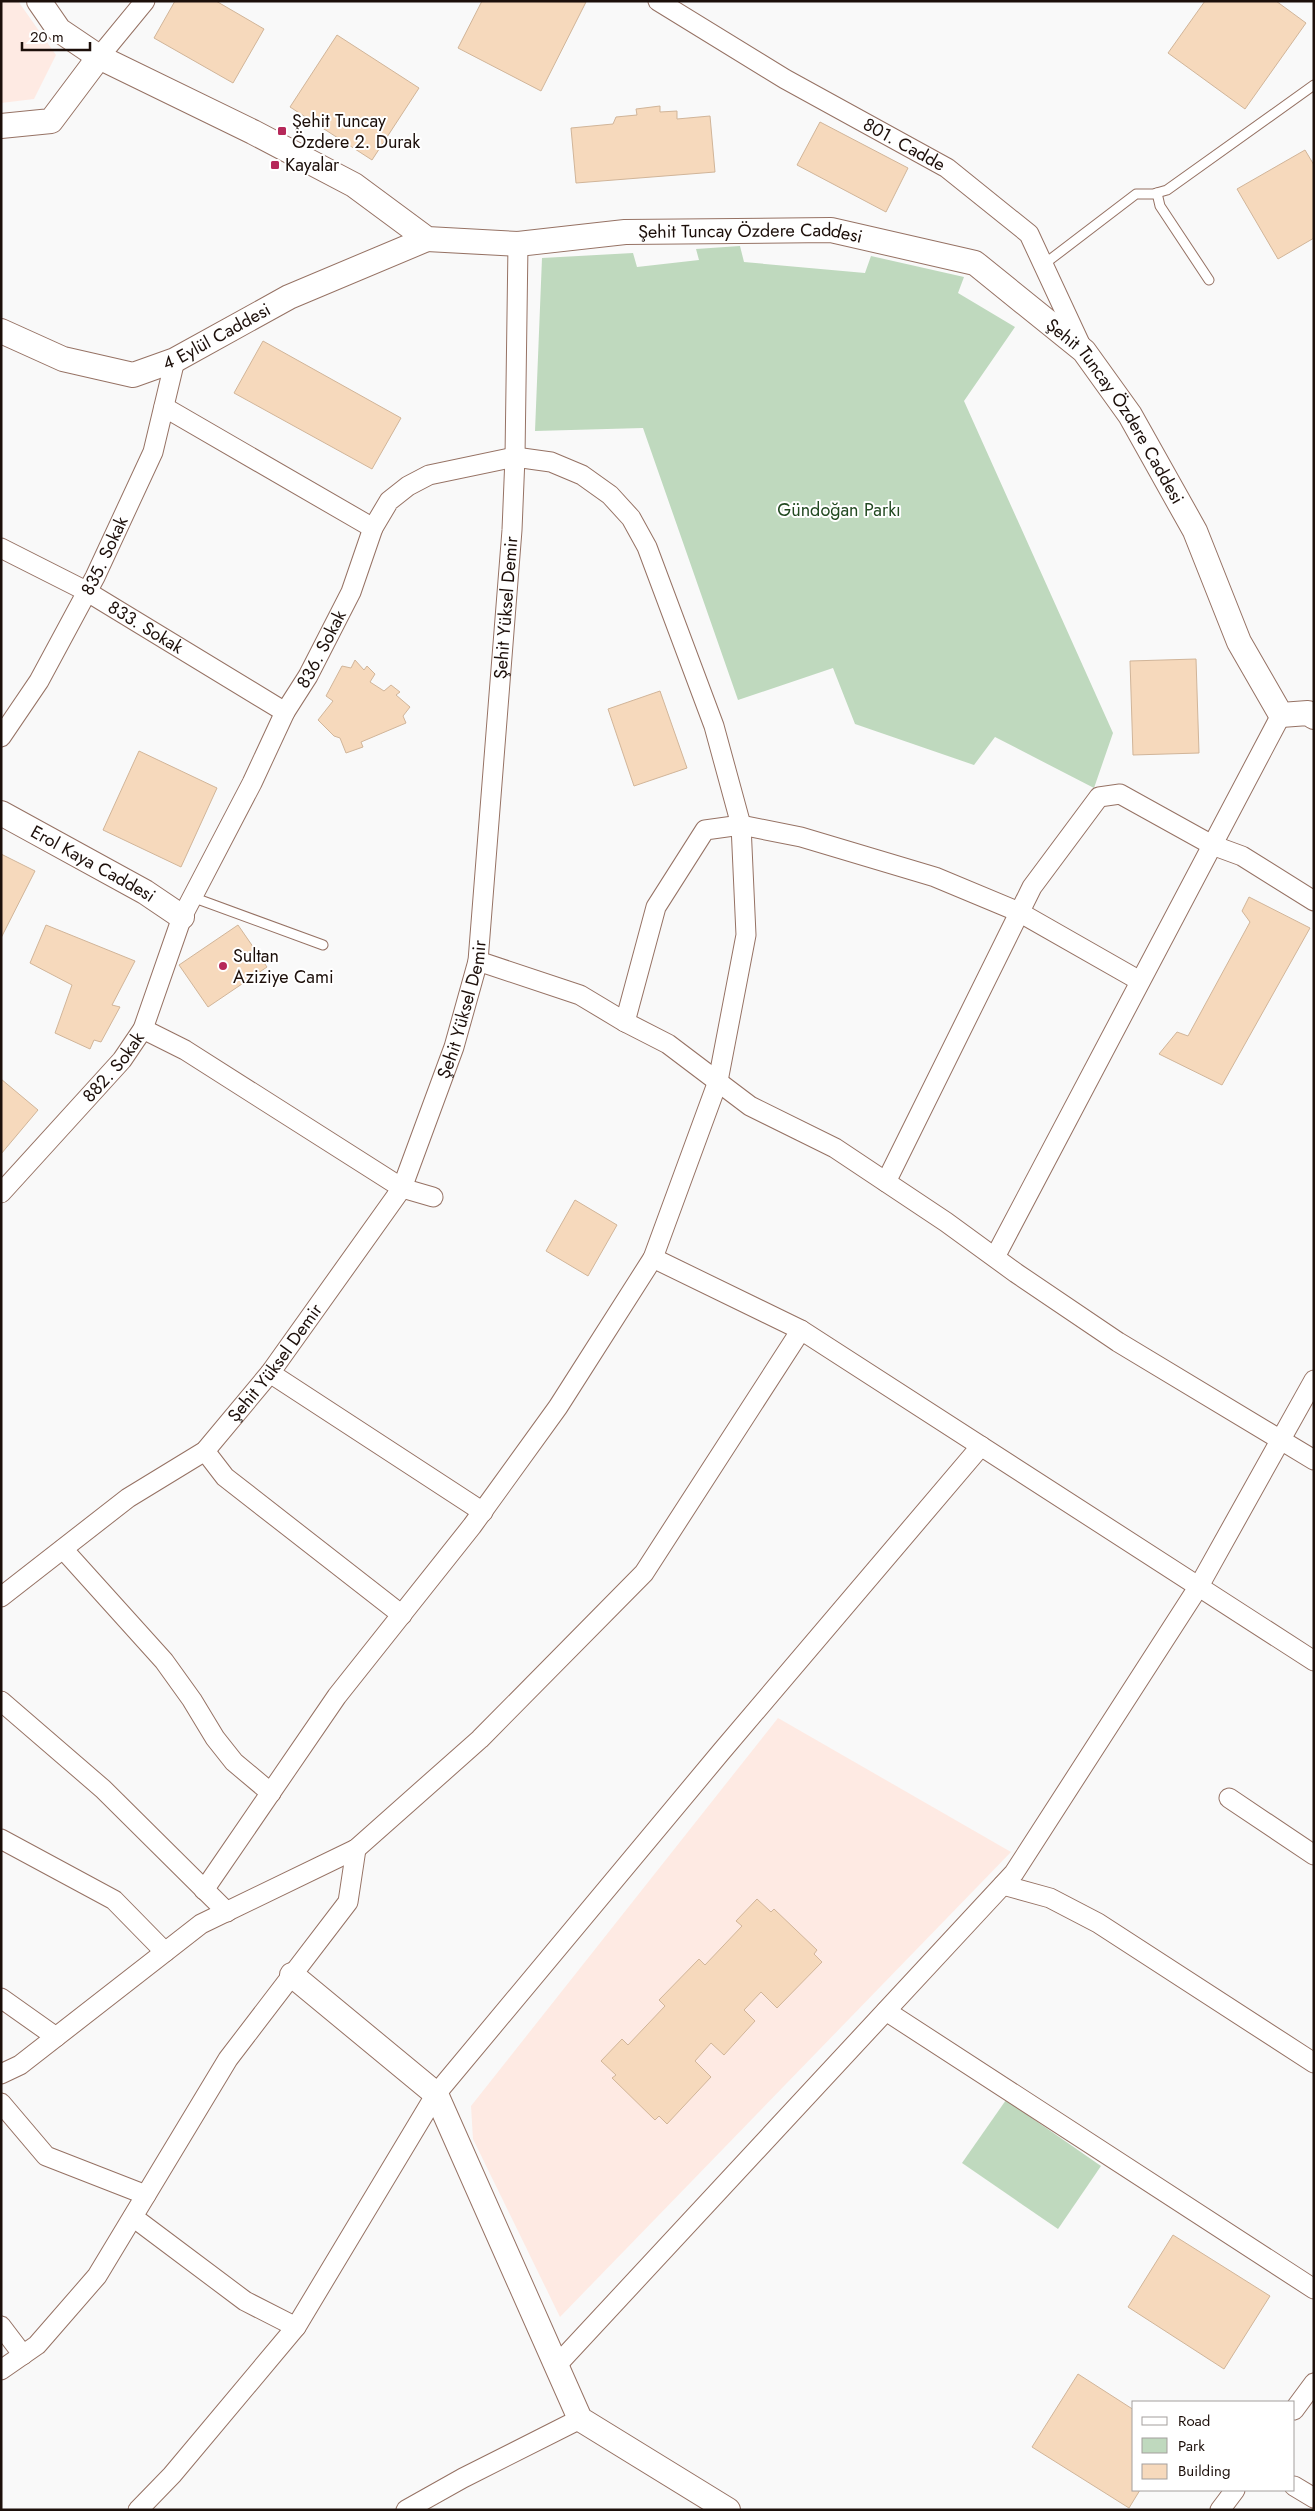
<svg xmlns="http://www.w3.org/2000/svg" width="1315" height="2511" viewBox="0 0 1315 2511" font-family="Jost,sans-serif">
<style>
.education{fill:#feeae3}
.green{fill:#bfd9be}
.building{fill:#f6d9bc;stroke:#d1b599}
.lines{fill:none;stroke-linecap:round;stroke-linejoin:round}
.service-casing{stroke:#967264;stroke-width:11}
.minor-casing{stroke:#967264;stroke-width:21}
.tertiary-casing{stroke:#967264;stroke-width:26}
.service{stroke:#fff;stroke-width:9}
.minor{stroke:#fff;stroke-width:19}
.tertiary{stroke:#fff;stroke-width:24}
.poi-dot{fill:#b6285a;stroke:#fff;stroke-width:2}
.labels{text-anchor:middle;stroke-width:4;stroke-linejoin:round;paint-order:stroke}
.poi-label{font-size:18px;fill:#1c0f0a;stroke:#fff;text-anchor:start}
.street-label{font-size:18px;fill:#1c0f0a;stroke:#fff}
.park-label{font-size:18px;fill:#224921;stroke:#fff}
</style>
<rect width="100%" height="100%" fill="#f9f9f9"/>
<g class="education">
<path d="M1,1H18L56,55L34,99L1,103Z"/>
<path d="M778,1718L1011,1852L560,2317L473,2139L471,2106Z"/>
</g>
<g class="green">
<path d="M740,246L744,262L865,273L871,256L964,277L958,293L1015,327L964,401L1113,733L1094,788L995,737L974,765L855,724L833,668L738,700L643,428L535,431L542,258L633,253L637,267L699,260L696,249Z"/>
<path d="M1006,2100L1101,2166L1058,2229L962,2163Z"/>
</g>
<g class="building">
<path d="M175,1H216L264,29L233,83L154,38Z"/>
<path d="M482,1L586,2L541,91L458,48Z"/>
<path d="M1205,1H1276L1306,23L1245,109L1168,53Z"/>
<path d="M337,35L419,88L372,160L290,107Z"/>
<path d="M660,106V112L677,111V119L710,116L715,172L576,183L571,128L613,124L616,117L637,115L636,109Z"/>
<path d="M820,122L908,168L886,212L797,165Z"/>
<path d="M1305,150L1314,165V238L1278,259L1237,189Z"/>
<path d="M263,341L401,418L372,469L234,393Z"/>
<path d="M1196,659L1199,753L1133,755L1130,661Z"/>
<path d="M355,660L364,670L367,666L375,674L370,682L384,691L391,685L400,692L396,695L410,707L403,716L406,723L361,742L363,747L346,753L340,738L334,736L318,720L333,701L326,696L342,666L351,668Z"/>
<path d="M660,691L687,768L634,786L608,709Z"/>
<path d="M139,751L217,788L181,867L103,830Z"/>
<path d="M1,854L35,871L1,938Z"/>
<path d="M1249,897L1310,928L1222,1085L1159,1054L1177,1032L1188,1036L1250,922L1242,911Z"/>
<path d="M46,925L135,961L112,1005L120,1007L101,1042L94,1040L90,1049L55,1033L72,985L30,963Z"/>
<path d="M238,925L267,967L208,1007L179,965Z"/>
<path d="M1,1079L38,1110L1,1154Z"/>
<path d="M575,1200L617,1225L588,1276L546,1251Z"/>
<path d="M757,1899L771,1912L774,1909L817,1950L814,1954L822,1962L777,2008L761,1992L744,2010L755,2021L724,2055L711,2043L695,2061L711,2077L667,2124L659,2116L655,2120L612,2078L616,2075L601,2061L622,2039L628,2045L665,2006L659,2000L699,1959L705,1965L742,1926L736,1921Z"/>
<path d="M1173,2235L1270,2296L1224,2369L1128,2307Z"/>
<path d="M1078,2374L1134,2410V2490H1140L1129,2508L1032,2447Z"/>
</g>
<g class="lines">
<g class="service-casing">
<g id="service">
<path d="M1157,193L1160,206L1209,280"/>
<path d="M1043,265L1136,194H1153L1167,190L1314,85"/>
<path d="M192,897L323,945"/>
</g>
</g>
<g class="minor-casing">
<g id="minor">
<path id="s1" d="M658,1L785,79L947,168L1029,234L1082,348"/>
<path d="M99,57L145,1"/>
<path d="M164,407L373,528"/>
<path id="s2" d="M1,548L86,591L285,712"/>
<path id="s3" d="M1,737L39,681L95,577L153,452L175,360"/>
<path d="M478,961L580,995L625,1022L668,1044L750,1106L835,1148L946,1222L1016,1273L1118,1342L1314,1460"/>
<path d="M625,1022L656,907L705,830L741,825L801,837L935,877L1019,912L1140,981"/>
<path d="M143,1029L185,1050L402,1188L433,1197"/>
<path d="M886,1182L1032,887L1099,797L1120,794L1212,845L1242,856L1314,901"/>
<path id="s4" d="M1,1193L122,1060L143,1029L182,917L252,783L285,712L308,676L351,592L373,528L389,501L408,486L429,475L515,457L551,462L582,475L610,495L631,518L647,547L714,726L741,825L746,935L718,1081L653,1258L558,1407L472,1526L337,1696L204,1890"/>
<path d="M995,1257L1281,715"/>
<path d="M653,1258L801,1330L1314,1661"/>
<path d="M270,1373L483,1512"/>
<path d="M205,1451L225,1477L402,1615"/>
<path d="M63,1549L164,1661L192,1700L215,1738L234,1762L271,1793"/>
<path id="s5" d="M1,1597L128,1498L205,1451L270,1373L402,1188L454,1047L478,961L512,530L515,457L518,244"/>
<path d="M1,1701L103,1789L227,1912"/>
<path d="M1229,1798L1314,1855"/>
<path d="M1,1839L114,1900L165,1952"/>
<path d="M1003,1885L1050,1898L1098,1923L1314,2063"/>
<path d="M1,1998L56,2037"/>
<path d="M886,2011L1314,2289"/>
<path d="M1,2074L20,2065L201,1924L356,1849L480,1739L644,1573L801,1330"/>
<path d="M1,2103L46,2156L146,2195"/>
<path d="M133,2217L245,2301L296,2327"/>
<path d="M1,2326L23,2355"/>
<path d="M556,2366L1014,1873L1199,1586L1314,1380"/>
<path d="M1,2370L37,2345L97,2276L228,2059L348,1902L356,1849"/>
<path d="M1294,2410L1314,2383"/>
<path d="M1294,2486L1314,2498"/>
<path d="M138,2510L172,2475L296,2327L436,2094L721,1752L981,1446"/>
<path d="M406,2510L463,2478L580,2419"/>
<path d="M1220,2510L1235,2490"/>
</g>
</g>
<g class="tertiary-casing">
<g id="tertiary">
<path id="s6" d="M39,1L59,30L99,57L253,132L354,185L427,239L518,244L625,232L831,230L975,263L1084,351L1130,415L1195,531L1239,642L1281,715L1308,713L1314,717"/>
<path d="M1,126L51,121L99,57"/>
<path id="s7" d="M1,331L63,359L133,375L175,360L289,297L427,239"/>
<path id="s8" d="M1,813L145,892L182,917"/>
<path d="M292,1975L436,2094L580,2419L728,2510"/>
</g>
</g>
<use href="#service" class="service"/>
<use href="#minor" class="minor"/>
<use href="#tertiary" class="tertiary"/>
</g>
<g class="poi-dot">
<rect x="277" y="126" width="10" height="10" rx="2.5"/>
<rect x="270" y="160" width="10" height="10" rx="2.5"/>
<circle cx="223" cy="966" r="5"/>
</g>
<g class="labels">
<g class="poi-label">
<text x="292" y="127">Şehit Tuncay<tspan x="292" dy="21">Özdere 2. Durak</tspan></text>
<text x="285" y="171">Kayalar</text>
<text x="233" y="962">Sultan<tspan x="233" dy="21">Aziziye Cami</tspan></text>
</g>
<g class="street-label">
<text dy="6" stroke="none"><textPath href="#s1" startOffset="285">801. Cadde</textPath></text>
<text dy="6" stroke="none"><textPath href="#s6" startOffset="784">Şehit Tuncay Özdere Caddesi</textPath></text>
<text dy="6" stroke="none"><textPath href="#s7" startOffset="232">4 Eylül Caddesi</textPath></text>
<text dy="6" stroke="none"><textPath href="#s6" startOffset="1219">Şehit Tuncay Özdere Caddesi</textPath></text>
<text dy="6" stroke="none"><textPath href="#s3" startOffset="209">835. Sokak</textPath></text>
<text dy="6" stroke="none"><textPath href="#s5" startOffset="1174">Şehit Yüksel Demir</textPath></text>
<text dy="6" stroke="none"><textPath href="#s2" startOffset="165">833. Sokak</textPath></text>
<text dy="6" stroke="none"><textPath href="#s4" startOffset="638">836. Sokak</textPath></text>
<text dy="6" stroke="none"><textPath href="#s8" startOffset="105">Erol Kaya Caddesi</textPath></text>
<text dy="6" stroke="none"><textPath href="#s5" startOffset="769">Şehit Yüksel Demir</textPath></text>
<text dy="6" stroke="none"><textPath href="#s4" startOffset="169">882. Sokak</textPath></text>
<text dy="6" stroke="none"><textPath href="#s5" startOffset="364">Şehit Yüksel Demir</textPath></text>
</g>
<g class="park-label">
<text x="839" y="516">Gündoğan Parkı</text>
</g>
</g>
<rect width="1315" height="2511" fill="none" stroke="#1c0f0a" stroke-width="5"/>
<rect x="1132" y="2401" width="162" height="90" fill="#ffffff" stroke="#a49f9d"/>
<rect x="1142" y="2417" width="25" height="8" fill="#ffffff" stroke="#a49f9d"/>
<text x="1178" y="2426" font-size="15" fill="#1c0f0a">Road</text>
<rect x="1142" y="2438" width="25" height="15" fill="#bfd9be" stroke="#a49f9d"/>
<text x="1178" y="2451" font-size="15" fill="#1c0f0a">Park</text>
<rect x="1142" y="2464" width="25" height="15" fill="#f6d9bc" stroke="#a49f9d"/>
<text x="1178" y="2476" font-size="15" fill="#1c0f0a">Building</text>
<path d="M22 42v8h68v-8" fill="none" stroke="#1c0f0a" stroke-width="2.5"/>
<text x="30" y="42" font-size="15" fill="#1c0f0a" stroke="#ffffff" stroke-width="4" paint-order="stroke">20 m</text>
</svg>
